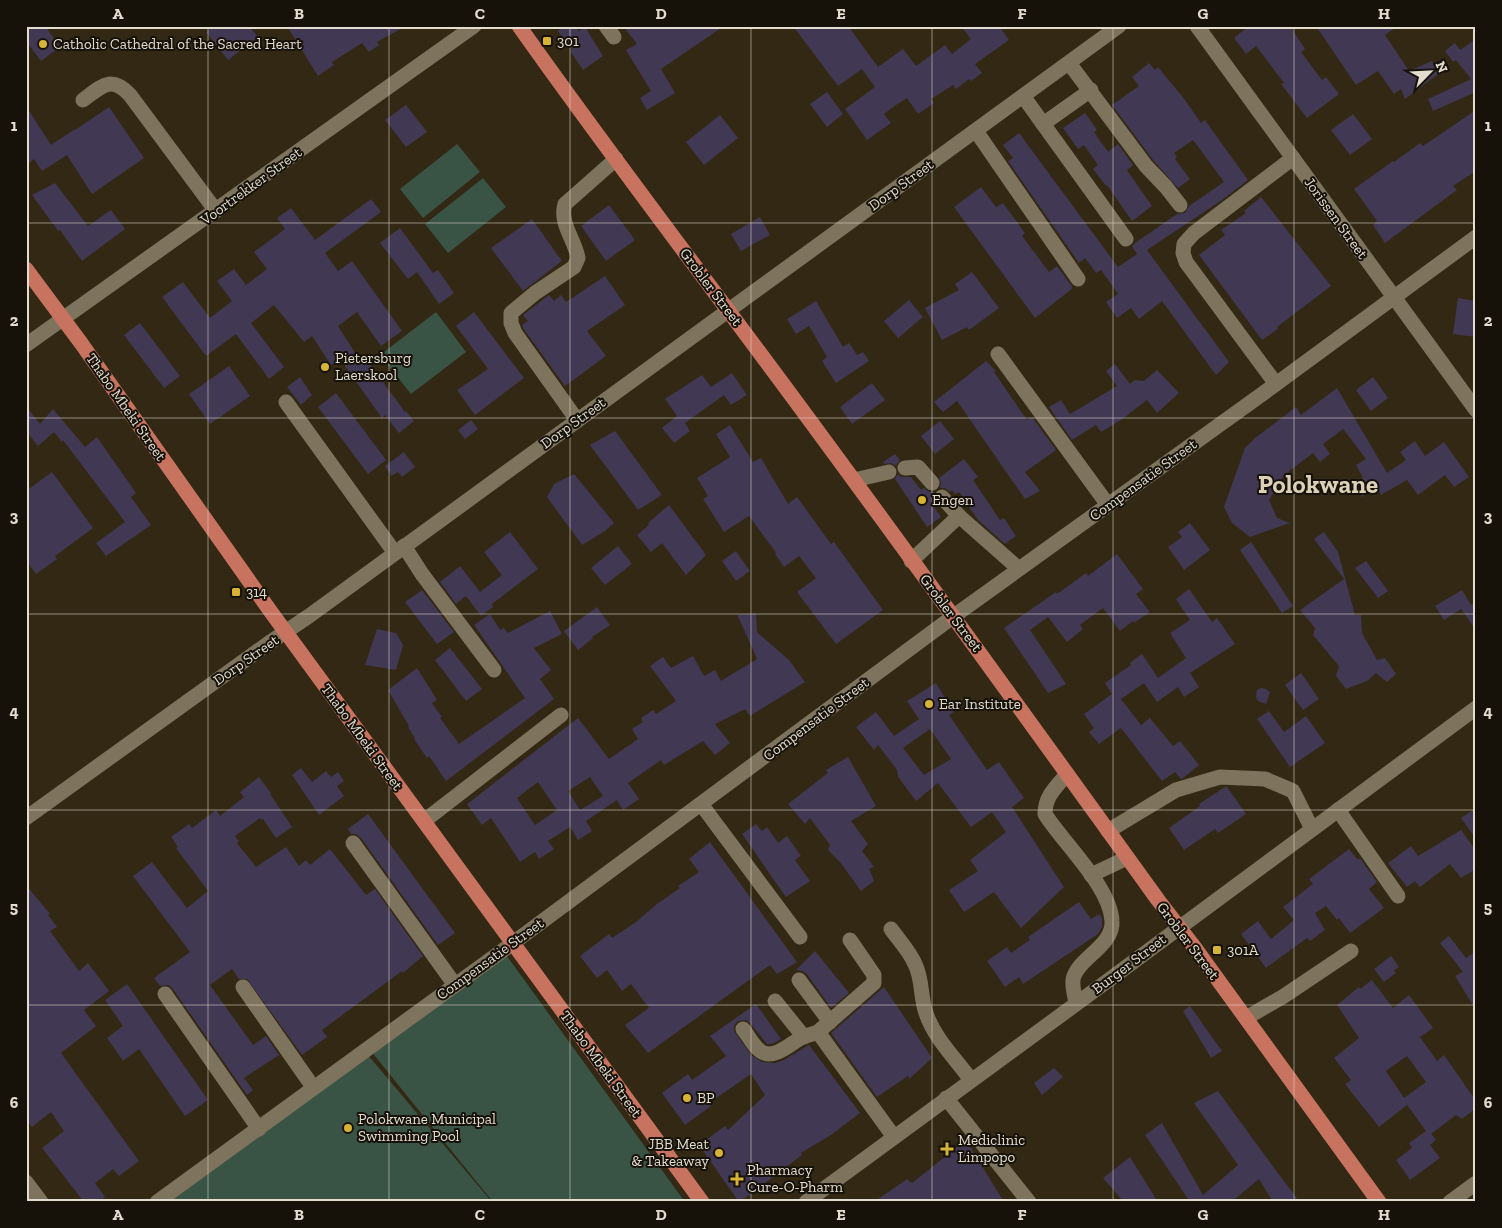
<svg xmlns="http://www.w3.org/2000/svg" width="1502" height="1228" viewBox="0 0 1502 1228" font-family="'Zilla Slab',serif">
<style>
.green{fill:#395344}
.building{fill:#413853;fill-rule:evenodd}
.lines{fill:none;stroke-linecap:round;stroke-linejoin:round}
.minor{stroke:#7e735c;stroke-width:15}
.major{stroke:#c87260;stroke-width:15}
.grid{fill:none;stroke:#e3ddd0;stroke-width:1;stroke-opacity:0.55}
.poi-dot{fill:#d7b434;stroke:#161109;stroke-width:2}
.labels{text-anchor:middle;stroke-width:4;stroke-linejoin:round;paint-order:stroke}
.poi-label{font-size:15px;fill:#e3ddd0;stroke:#161109;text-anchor:start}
.street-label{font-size:15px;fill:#e3ddd0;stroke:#161109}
.town-label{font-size:25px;font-weight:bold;fill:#dcd0b7;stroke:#161109}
.neatline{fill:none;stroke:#e3ddd0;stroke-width:2}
.grid-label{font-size:16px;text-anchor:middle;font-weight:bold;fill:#e3ddd0}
</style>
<rect width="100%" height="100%" fill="#322814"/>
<g class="green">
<path d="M457,144L480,172L423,218L400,189Z"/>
<path d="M483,178L506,207L448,253L425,224Z"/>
<path d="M436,312L466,352L411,394L380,355Z"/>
<path d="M504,952L685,1202H493L370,1050Z"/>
<path d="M367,1054L492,1202H167Z"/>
</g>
<g class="building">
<path d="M26,26H45L60,47L41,61L26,41Z"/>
<path d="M214,26H249L258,37L228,60L206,32Z"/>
<path d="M287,26H406L377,42L379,45L369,52L362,43L332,62L334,65L318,76Z"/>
<path d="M564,26H575L579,31L585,27L603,56L583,70L570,51L572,50L558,31Z"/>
<path d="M623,26H724L661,69L675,93L647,110L640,98L651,91L626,50L637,44Z"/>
<path d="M793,26H848L878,67L903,49L916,66L945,45L952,54L971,39L961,26H999L1009,40L975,64L982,73L971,81L969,79L956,89L953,85L931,99L934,103L918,114L907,98L893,107L884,114L891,123L867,140L845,109L875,87L862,69L838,86Z"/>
<path d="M1249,26H1290L1305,49L1301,52L1322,80L1326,77L1339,94L1307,118L1281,84L1284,83L1256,46L1246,54L1234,38Z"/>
<path d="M1316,26H1398L1385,35L1409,71L1432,61L1438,74L1405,99L1401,89L1394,94L1378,71L1356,85Z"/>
<path d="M1476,39V92L1433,111L1428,99L1471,79L1456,60L1453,62L1445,51L1455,43L1460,50Z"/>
<path d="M1149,63L1155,70L1158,67L1185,100L1201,123L1205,120L1248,180L1222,200L1147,250L1229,362L1216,375L1162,301L1139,319L1131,308L1117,318L1106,302L1118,294L1101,270L1096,273L1085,258L1079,263L1008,161L1013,158L1003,145L1019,133L1118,267L1137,254L1132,246L1135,243L1177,214L1185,213L1189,206L1224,182L1193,140L1174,153L1177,157L1175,159L1190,179L1178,188L1153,160L1112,105L1139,86L1132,77Z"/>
<path d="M827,92L843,114L827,127L810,104Z"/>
<path d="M406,105L427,132L406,147L385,120Z"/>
<path d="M26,106L51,145L75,129V130L109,107L144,158L92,194L67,155L42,171L34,159L26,165Z"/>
<path d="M1476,110V171L1453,186L1457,190L1385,243L1373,225L1377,221L1354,189L1393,161L1394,162L1420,143L1423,146Z"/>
<path d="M1085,113L1097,130L1094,132L1108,152L1118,144L1133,165L1127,170L1152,206L1132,221L1107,185L1106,186L1093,169L1098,165L1084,145L1078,149L1063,128Z"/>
<path d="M1353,114L1372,139L1350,155L1331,130Z"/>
<path d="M720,115L738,138L704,165L686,142Z"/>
<path d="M55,183L88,226L111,210L125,229L82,261L60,230L58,231L32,195Z"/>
<path d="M981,187L996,207L1003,203L1025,233L1022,236L1049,272L1057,266L1073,288L1035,318L954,207Z"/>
<path d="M1261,197L1331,286L1277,327L1278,329L1262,340L1199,255L1225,235L1221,230L1246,213L1244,211Z"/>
<path d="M371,199L381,212L325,253L338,271L352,261L402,331L381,346L357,312L338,326L361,362L366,359L405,412L406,411L414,421L399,433L385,415L382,418L340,359L331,365L312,336L304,342L274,305L251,323L284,367L269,379L236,334L206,356L162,297L183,282L210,318L232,301L217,281L234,269L246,285L267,269L254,252L285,229L277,218L291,208L315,240Z"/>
<path d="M609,205L635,240L606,261L581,226Z"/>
<path d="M760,217L770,235L741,251L731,234Z"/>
<path d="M532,219L562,261L523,291L491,248Z"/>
<path d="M400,228L433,273L438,270L454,293L439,304L417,272L408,279L380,243Z"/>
<path d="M972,272L999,308L969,330L967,327L942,340L925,308L959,290L955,284Z"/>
<path d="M605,276L625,305L587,331L606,356L565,386L523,328L522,325L528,321L523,315L549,295L554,301L561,295L566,302Z"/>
<path d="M1458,298L1476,301V337L1453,334Z"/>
<path d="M909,300L923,317L898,338L884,321Z"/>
<path d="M816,301L843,347L849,343L857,355L863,352L869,361L836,383L822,361L827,357L809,326L796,334L787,319Z"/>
<path d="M474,312L524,378L475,415L457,390L488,369L456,326Z"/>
<path d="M140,323L180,376L164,388L124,335Z"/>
<path d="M986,361L996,371L994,372L1027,420L1032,417L1056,450L1025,472L1040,491L1025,499L957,401L943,412L934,402Z"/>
<path d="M1115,364L1130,384L1135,380L1144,381L1157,370L1179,393L1157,413L1147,400L1121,420L1101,432L1096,425L1072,440L1049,407L1061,400L1070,414L1117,386L1106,371Z"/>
<path d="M229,366L250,396L210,424L189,394Z"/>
<path d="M732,373L747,395L731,405L724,395L685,423L690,431L674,443L662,428L677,416L665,399L702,375L711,387Z"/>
<path d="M300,377L312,395L301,405L287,387Z"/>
<path d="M1373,377L1388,398L1371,411L1356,390Z"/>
<path d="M872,383L885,400L852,424L840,407Z"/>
<path d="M1337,388L1387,473L1406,460L1400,452L1415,441L1425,456L1444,442L1469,477L1454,487L1445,475L1418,495L1407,480L1381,495L1380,492L1377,493L1375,489L1362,497L1354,484L1363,478L1356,465L1366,459L1343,429L1323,444L1330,454L1320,462L1313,453L1284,475L1269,500L1277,518L1290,523L1250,537L1232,523L1224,507L1245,448L1255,438L1296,407L1301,415Z"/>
<path d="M336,393L386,460L368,474L318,407Z"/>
<path d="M26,406L40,424L53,409L85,447L97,437L136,493L131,497L151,525L106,556L96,543L125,522L63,440L62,442L54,432L38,446L26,431Z"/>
<path d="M471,420L478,429L465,439L458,430Z"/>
<path d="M940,421L954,439L935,454L921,436Z"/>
<path d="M730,425L753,462L761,458L788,504L797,497L831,544L834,542L883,610L836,644L797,592L816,578L799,556L784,567L775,554L776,553L749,516L724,532L703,499L708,496L697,478L730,457L716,434Z"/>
<path d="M615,431L662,495L638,510L590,445Z"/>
<path d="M404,452L415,467L402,477L398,472L391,476L385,466Z"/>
<path d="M895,454L900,460L896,466L891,463L884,464L883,462Z"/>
<path d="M964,459L978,477L973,480L1000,520L1004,518L1016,536L1005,544L978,520L959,492L955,494L952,490L950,492L945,488H940L941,482L939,478Z"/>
<path d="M52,472L93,528L55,556L57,559L36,574L26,560V491Z"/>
<path d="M574,474L614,523L605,531L582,545L547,497L554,484Z"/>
<path d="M898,474L901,477H911L921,490L924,488L929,492H934L933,498L934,502L932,504L941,517L927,527L895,479Z"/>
<path d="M669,505L706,555L686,575L662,543L651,552L637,535L649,525L648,523Z"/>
<path d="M1190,523L1210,550L1184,570L1168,547L1182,537L1178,532Z"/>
<path d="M510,532L538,569L492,604L493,607L481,616L466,596L456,604L440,582L460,566L480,592L502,575L484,552Z"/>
<path d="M1324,532L1338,552L1355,615H1361L1362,633L1377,660L1385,658L1396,674L1387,682L1376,673L1367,681L1346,689L1336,676L1339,666L1313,635L1315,628L1300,610L1344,579L1314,539Z"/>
<path d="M1251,542L1293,606L1282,613L1240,550Z"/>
<path d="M618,546L632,564L605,585L591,568Z"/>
<path d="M736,551L750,571L736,581L722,561Z"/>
<path d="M1117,554L1143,589L1136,594L1150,612L1134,623L1133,621L1120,631L1103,608L1080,625L1083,629L1067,642L1048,617L1030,630L1066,684L1048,693L1004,628L1056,592L1057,594L1086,573L1088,576Z"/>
<path d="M1366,561L1388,591L1378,598L1355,568Z"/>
<path d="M1189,589L1212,622L1217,618L1235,644L1190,673L1199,687L1184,697L1178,687L1157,702L1144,683L1121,699L1141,725L1150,718L1173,746L1180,741L1199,765L1183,778L1181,779L1175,772L1162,781L1121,728L1099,744L1089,732L1094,728L1084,714L1112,694L1105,683L1131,665L1130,663L1142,654L1158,678L1186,658L1170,633L1190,620L1176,599Z"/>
<path d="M422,590L454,632L437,644L405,602Z"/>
<path d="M1462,590L1471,605L1476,601V630L1461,609L1444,620L1435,606Z"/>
<path d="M597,607L610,625L592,637L593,638L578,650L564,631Z"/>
<path d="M550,611L562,634L534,648L551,670L540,679L554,699L446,781L429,756L427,758L414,739L415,738L408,727L409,726L388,690L417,668L437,700L432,703L442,717L440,718L459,744L525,698L474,625L490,614L500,630L504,628L508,633Z"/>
<path d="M736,612L738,615L756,613L757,632L789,660L805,682L750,716L745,709L715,724L730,743L715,755L703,741L664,765L661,760L628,783L639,799L623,810L617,800L586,821L592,831L578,840L570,827L548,841L554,849L539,859L535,852L520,862L491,818L482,825L467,804L578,718L609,759L638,739L632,729L643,722L641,718L653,710L656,714L676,701L650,666L663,657L671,668L693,656L704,676L715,670L721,681L757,659ZM590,777L603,796L580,810L568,791ZM538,782L557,810L535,825L517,798Z"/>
<path d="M377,629L396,633L403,645L396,670L365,665Z"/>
<path d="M450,648L482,689L466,701L435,660Z"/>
<path d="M1301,673L1319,699L1303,710L1285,685Z"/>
<path d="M936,683L954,712L949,715L987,770L999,762L1024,798L1012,807L1064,887L1021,928L994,892L964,912L949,890L978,871L970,860L1006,832L992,812L971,827L938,783L916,801L898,777L897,770L878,745L874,750L856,727L876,712L894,736L919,719L907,701ZM930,729L951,759L924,775L903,748Z"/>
<path d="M1261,688L1266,689L1270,692L1266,704L1258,701L1256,697L1257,690Z"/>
<path d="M1269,711L1284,732L1306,716L1325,743L1290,767L1257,719Z"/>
<path d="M848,757L876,806L851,821L868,844L862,851L874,867L869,869L874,881L861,891L840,862L828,850L830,845L810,818L805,824L788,804L828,773L826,770Z"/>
<path d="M301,768L312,782L326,771L331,777L338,772L344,781L337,786L344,796L319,815L292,775Z"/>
<path d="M259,777L271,793L270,794L292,827L276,838L263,819L262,820L260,818L235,836L239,841L237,843L256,867L286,847L299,866L306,860L310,865L330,849L366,895L375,889L423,956L403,973L402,971L322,1030L327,1037L302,1055L247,979H239L232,969L210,985L253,1045L266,1036L279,1055L244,1078L253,1090L247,1095L173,989L169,985L160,986L154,978L190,952L133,876L152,862L187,908L208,891L176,848L178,847L171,837L189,824L192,828L216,810L220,816L244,797L240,792Z"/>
<path d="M1225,787H1227L1246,814L1218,833L1215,829L1184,850L1169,828L1200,806L1199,804Z"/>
<path d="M1476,808V839L1461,818Z"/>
<path d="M368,814L455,933L438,945L361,838L356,834H351L348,829Z"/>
<path d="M756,824L762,831L767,827L778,843L787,836L801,856L795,860L810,881L786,897L742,834Z"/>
<path d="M1461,830L1476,851V869L1461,878L1450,864L1420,887L1415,881L1407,887L1388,863L1411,846L1418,856Z"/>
<path d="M710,842L797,962L777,974L770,965L648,1053L625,1025L649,1008L631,984L622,991L607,970L597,978L580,956L609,934L612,938L636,922L657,904L680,888L678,886L699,872L689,859Z"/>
<path d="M1349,849L1358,860L1360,858L1377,882L1369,889L1384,908L1350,933L1339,918L1337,920L1326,906L1315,913L1325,930L1310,941L1307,938L1266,968L1241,934L1258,921L1271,939L1294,920L1283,907L1313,884L1309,879Z"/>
<path d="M26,885L50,914L48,915L57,927L50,931L79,971L88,963L109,991L84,1010L96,1026L61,1053L139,1161L119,1176L113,1169L95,1183L105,1197L99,1202H84L42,1148L64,1131L51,1112L32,1127L26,1120Z"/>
<path d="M1079,902L1091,919L1099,914L1102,918V927L1098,934L1023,984L1019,977L1005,987L987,961L1007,947L1011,953L1030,940L1028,937Z"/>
<path d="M1449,936L1466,958L1476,951V1010L1455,976L1463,972L1440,943Z"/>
<path d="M815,951L849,993L831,1008L807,974L802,971L796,970Z"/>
<path d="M1391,956L1399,967L1394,970L1396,973L1384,982L1374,969Z"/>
<path d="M1372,980L1393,1008L1409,995L1433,1028L1420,1037L1437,1061L1444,1055L1476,1101V1108L1462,1119L1456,1115L1431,1134L1436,1140L1430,1145L1440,1158L1410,1180L1396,1160L1412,1148L1409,1143L1426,1131L1407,1105L1379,1127L1345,1084L1351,1080L1334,1058L1359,1038L1337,1005L1359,987L1360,989ZM1407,1056L1426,1082L1404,1098L1386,1071Z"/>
<path d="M127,984L208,1100L185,1116L139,1049L123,1061L107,1038L123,1026L105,1000Z"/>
<path d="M884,987L932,1058L909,1079L908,1076L877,1097L831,1033Z"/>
<path d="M756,1004L781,1039L772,1044H767L750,1023L746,1020L738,1021L734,1026V1031L751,1055L762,1062L775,1063L784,1060L809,1045L860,1113L831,1135L801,1153L802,1155L765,1183L766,1184L739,1202L699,1145L725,1126L728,1130L765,1095L751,1074L709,1103L711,1106L685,1125L662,1093L688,1074L692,1080L726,1056L710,1036Z"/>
<path d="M1190,1006L1222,1051L1211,1058L1183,1011Z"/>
<path d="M1054,1068L1063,1077L1042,1095L1034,1083Z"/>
<path d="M1218,1091L1277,1172L1297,1198L1289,1202H1273L1259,1179L1231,1202H1190L1145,1135L1162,1123L1203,1195L1238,1165L1194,1103Z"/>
<path d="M966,1140L1004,1202H874L907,1179L912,1183Z"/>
<path d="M1130,1157L1158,1202H1124L1103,1178Z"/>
</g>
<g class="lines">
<g class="minor">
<path d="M606,26L614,37"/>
<path d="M1197,26L1476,410"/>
<path d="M1069,63L1146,166L1166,187L1180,205"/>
<path d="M1023,96L1126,239"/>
<path d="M83,100C102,86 111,75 130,95L216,211"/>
<path d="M1043,124L1091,90"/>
<path d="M976,131L1078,279"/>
<path d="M26,345L474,26"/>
<path d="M998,354L1108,505"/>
<path d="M1276,384L1186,262L1183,253L1184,244L1194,233L1293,158"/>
<path d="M286,402L395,553"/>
<path d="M577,420L515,333L511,323V313L535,293L574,267L578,258C575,240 559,223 565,204L616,159"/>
<path d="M905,468L918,467L932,483"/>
<path d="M854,480L889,472"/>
<path d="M942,497L959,516L1019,569"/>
<path d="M404,546L422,574L494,670"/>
<path d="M911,561L959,516"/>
<path d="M1067,774C1056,787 1045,796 1045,814C1063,843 1110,886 1112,921C1114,946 1076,959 1073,980C1072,987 1075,996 1076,1003"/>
<path d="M701,804L800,937"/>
<path d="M1338,810L1398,896"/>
<path d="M26,818L266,645L309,616L1119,26"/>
<path d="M424,821L561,715"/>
<path d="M1108,831L1176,790L1220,777L1265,779L1293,791L1312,829"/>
<path d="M353,843L455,985"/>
<path d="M1091,875L1127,858"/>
<path d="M891,929C899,940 910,952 915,964C923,980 920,997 926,1013C934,1038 956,1059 971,1080"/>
<path d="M850,940L874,975V983L818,1032L894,1137"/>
<path d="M799,980L830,1022"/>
<path d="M243,987L313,1087"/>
<path d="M165,994L259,1129"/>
<path d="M775,1001L804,1037"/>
<path d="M1246,1018L1284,996L1351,951"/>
<path d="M743,1029C749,1036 755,1050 764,1053C777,1058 792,1042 803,1037C808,1035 813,1034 818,1032"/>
<path d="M946,1098L1029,1202"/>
<path d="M26,1182L41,1202"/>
<path d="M157,1202L513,943L954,616L1276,384L1476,237"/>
<path d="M806,1202L1106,982L1476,708"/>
<path d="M1450,1202L1476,1183"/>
</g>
<g class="major">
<path d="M519,26C603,145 691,260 777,376C906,550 1032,725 1158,900L1192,944L1379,1202"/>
<path d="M26,269L81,343L271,612L702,1202"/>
</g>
</g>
<path class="grid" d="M208,26V1202M389,26V1202M570,26V1202M751,26V1202M932,26V1202M1113,26V1202M1294,26V1202M26,223H1476M26,418H1476M26,614H1476M26,810H1476M26,1005H1476"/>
<g class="poi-dot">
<rect x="542" y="36" width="10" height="10" rx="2.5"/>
<circle cx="43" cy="44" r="5"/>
<circle cx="325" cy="367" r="5"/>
<circle cx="922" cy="500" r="5"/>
<rect x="231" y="587" width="10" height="10" rx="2.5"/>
<circle cx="929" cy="704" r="5"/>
<rect x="1212" y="945" width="10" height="10" rx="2.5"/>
<circle cx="687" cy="1098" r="5"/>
<circle cx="348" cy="1128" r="5"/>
<path d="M944.5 1141.5h5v5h5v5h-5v5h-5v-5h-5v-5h5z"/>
<circle cx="719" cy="1153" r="5"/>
<path d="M734.5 1171.5h5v5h5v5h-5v5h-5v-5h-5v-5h5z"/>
</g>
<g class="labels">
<g class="poi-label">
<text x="557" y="46">301</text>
<text x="53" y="49">Catholic Cathedral of the Sacred Heart</text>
<text x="335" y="363">Pietersburg<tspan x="335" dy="17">Laerskool</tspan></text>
<text x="932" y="505">Engen</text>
<text x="246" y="597">314</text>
<text x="939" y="709">Ear Institute</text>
<text x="1227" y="955">301A</text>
<text x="697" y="1103">BP</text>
<text x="358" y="1124">Polokwane Municipal<tspan x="358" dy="17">Swimming Pool</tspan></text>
<text x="958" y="1145">Mediclinic<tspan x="958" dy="17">Limpopo</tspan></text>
<text x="709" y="1149" text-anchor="end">JBB Meat<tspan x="709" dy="17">&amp; Takeaway</tspan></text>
<text x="747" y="1175">Pharmacy<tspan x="747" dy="17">Cure-O-Pharm</tspan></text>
</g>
<g class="street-label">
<text transform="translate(901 185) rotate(-36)" y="5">Dorp Street</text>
<text transform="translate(251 186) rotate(-36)" y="5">Voortrekker Street</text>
<text transform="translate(1336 218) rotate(54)" y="5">Jorissen Street</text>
<text transform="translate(711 287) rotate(53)" y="5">Grobler Street</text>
<text transform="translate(126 407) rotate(55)" y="5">Thabo Mbeki Street</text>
<text transform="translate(573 423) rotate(-36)" y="5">Dorp Street</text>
<text transform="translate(1143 480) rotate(-36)" y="5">Compensatie Street</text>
<text transform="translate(951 613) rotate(53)" y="5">Grobler Street</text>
<text transform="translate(246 660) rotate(-35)" y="5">Dorp Street</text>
<text transform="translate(816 719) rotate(-37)" y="5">Compensatie Street</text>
<text transform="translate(362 737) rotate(54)" y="5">Thabo Mbeki Street</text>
<text transform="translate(1188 941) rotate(53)" y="5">Grobler Street</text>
<text transform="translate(490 959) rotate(-36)" y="5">Compensatie Street</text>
<text transform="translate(1129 964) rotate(-37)" y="5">Burger Street</text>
<text transform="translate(601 1064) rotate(54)" y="5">Thabo Mbeki Street</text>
</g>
<g class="town-label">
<text x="1318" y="493">Polokwane</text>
</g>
</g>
<rect width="1502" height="1228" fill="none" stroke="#161109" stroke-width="55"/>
<g transform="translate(1430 72) rotate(66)" stroke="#161109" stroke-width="4" paint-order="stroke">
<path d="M0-4L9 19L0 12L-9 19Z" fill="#e3ddd0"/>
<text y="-8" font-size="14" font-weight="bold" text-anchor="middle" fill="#e3ddd0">N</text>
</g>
<rect x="28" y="28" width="1446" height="1172" class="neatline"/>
<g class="grid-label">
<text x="118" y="19">A</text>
<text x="299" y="19">B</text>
<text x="480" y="19">C</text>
<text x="661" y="19">D</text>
<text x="841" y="19">E</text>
<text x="1022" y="19">F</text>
<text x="1203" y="19">G</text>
<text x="1384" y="19">H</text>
<text x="14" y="131">1</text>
<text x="1488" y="131">1</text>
<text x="14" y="326">2</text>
<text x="1488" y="326">2</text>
<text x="14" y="522">3</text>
<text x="1488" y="522">3</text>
<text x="14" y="717">4</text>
<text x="1488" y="717">4</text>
<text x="14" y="913">5</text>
<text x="1488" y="913">5</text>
<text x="14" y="1108">6</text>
<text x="1488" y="1108">6</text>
<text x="118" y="1220">A</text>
<text x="299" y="1220">B</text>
<text x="480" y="1220">C</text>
<text x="661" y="1220">D</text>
<text x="841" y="1220">E</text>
<text x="1022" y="1220">F</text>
<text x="1203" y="1220">G</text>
<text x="1384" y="1220">H</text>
</g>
</svg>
